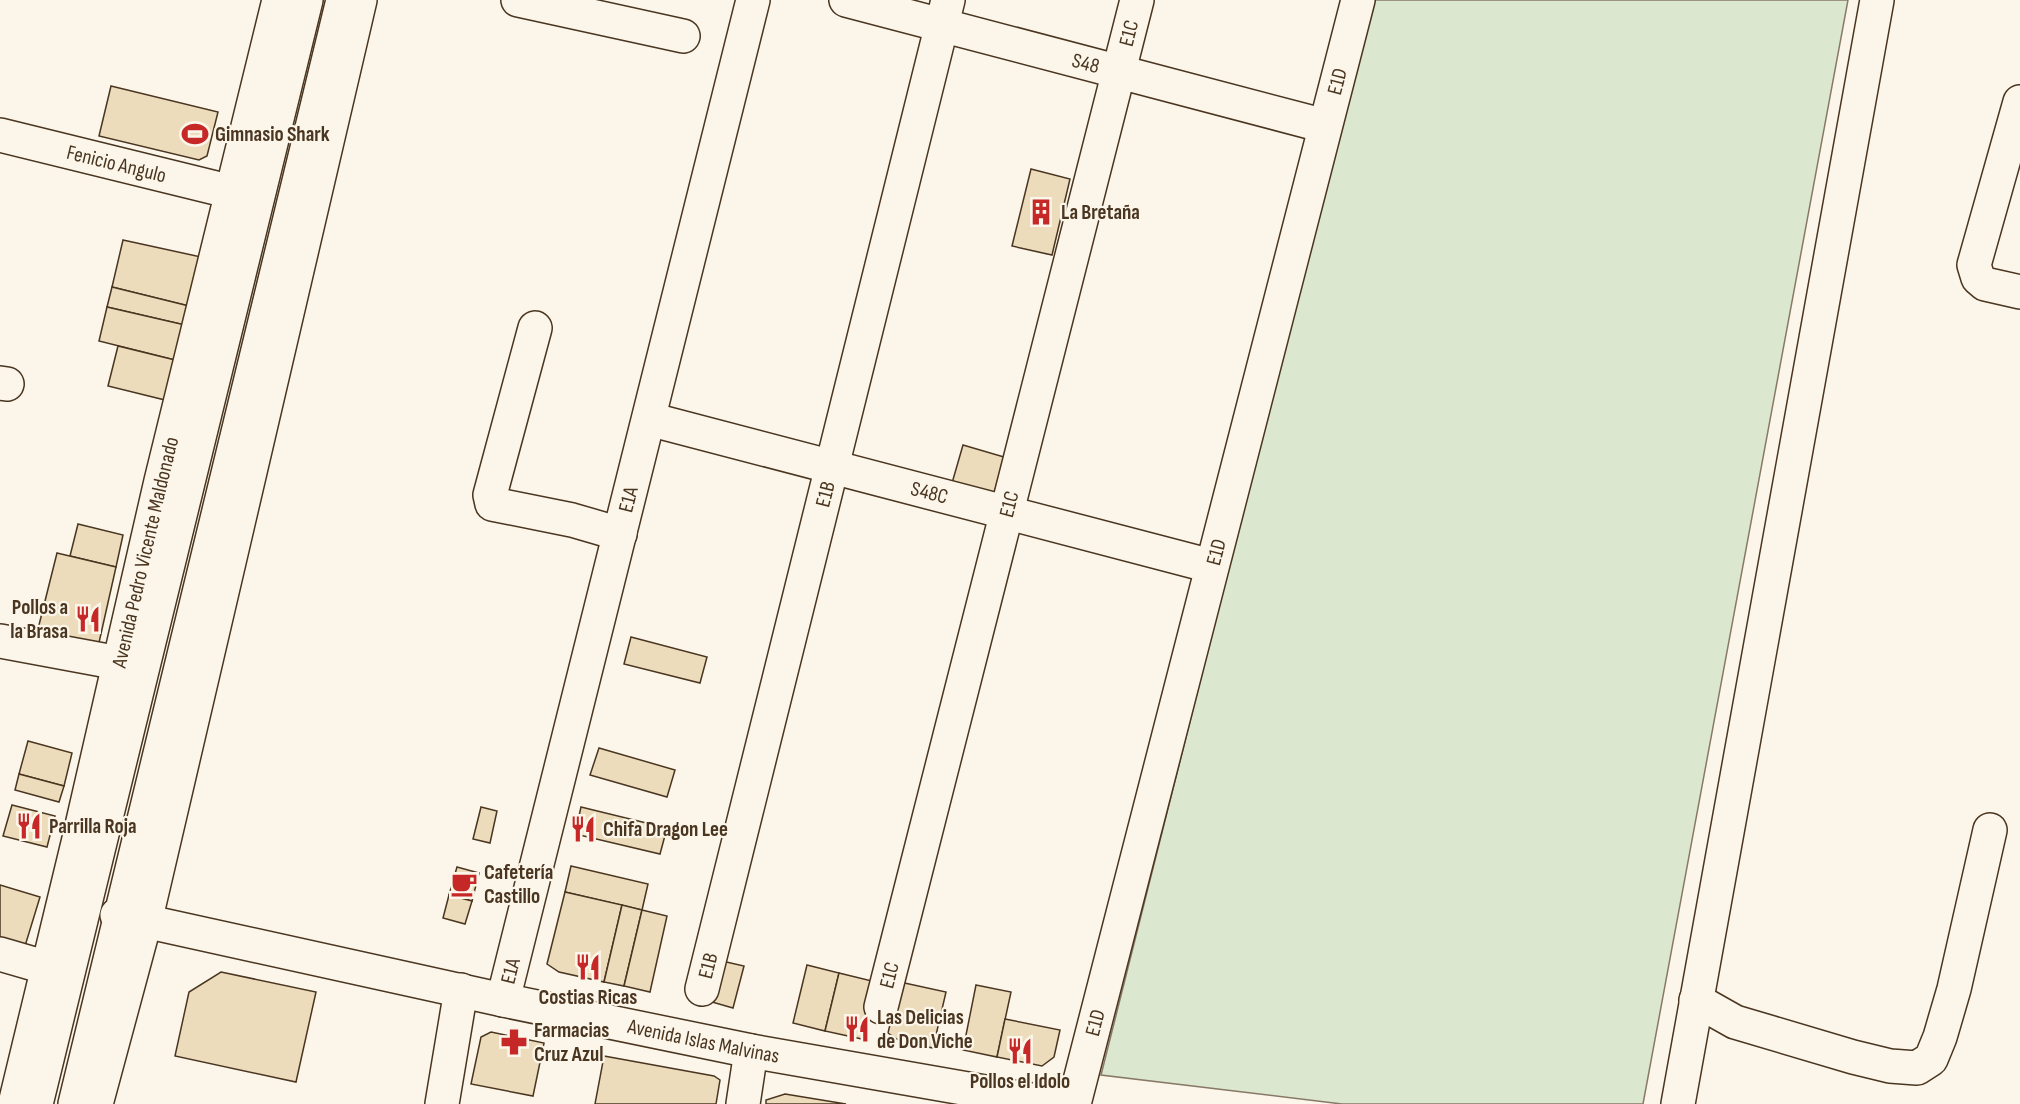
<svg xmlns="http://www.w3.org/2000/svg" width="2020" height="1104" viewBox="0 0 2020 1104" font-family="'Sofia Sans Condensed',sans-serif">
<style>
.green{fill:#dce7d0;stroke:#887966;stroke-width:1.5}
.building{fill:#ecdcbc;stroke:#4a3520;stroke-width:1.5}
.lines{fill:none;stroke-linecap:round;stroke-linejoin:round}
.minor-casing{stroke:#4a3520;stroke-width:36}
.major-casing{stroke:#4a3520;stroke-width:36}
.minor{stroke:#fbf6e9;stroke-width:33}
.major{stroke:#fbf6e9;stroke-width:33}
.labels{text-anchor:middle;stroke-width:4.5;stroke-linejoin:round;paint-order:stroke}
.street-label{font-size:21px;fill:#4a3520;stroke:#fbf6e9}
.poi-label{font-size:21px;font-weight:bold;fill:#4a3520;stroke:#fbf6e9;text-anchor:start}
</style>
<rect width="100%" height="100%" fill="#fbf6e9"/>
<path class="green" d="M1375,0H1848L1643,1104H1342L1101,1075L1261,439Z"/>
<g class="building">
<path d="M111,86L218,112L207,156L199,160L99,136Z"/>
<path d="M1031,169L1070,179L1052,255L1012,246Z"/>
<path d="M123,240L201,257L189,306L112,287Z"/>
<path d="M112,287L189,306L185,325L107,307Z"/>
<path d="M107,307L185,325L175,360L99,341Z"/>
<path d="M118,346L175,360L165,400L108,386Z"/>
<path d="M963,445L1004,457L994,494L950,490Z"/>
<path d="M78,524L123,535L116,567L70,556Z"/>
<path d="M57,553L116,567L98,647L37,633Z"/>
<path d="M631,637L707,657L700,683L624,664Z"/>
<path d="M28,741L72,753L64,786L19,774Z"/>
<path d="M599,748L675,770L667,797L590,775Z"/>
<path d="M19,774L64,786L59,802L15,790Z"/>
<path d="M12,805L55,816L47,847L3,836Z"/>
<path d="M481,807L497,811L490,843L473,839Z"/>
<path d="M581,807L667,828L660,854L575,834Z"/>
<path d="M571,866L648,884L642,910L565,892Z"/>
<path d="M457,867L479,873L472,901L449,895Z"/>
<path d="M0,885L40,897L25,946H0Z"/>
<path d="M565,892L622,905L604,982L559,972L547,964Z"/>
<path d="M449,895L472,901L465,924L443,918Z"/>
<path d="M622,905L642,910L624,986L604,982Z"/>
<path d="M642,910L667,916L650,992L624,986Z"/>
<path d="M722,961L744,966L733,1008L712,1002Z"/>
<path d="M807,965L839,973L825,1031L793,1023Z"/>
<path d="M221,972L316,992L296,1082L175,1056L189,992Z"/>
<path d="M839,973L876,982L862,1039L825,1031Z"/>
<path d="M900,982L946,992L933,1048L900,1041L888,1033Z"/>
<path d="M976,985L1011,992L997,1057L963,1050Z"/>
<path d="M1005,1019L1060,1030L1054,1057L1042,1066L997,1057Z"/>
<path d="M491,1032L544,1043L533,1096L471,1084L481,1037Z"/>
<path d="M604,1056L714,1076L720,1080L716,1104H595Z"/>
<path d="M785,1094L846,1104H766V1100Z"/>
</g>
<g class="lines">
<g class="minor-casing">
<g id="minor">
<path d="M518,0L683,36"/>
<path id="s1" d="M846,0L1325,126"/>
<path d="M2020,102L1974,265L1978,278L1985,284L2020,292"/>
<path id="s2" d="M0,135L232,192"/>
<path d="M535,328L490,495L492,504L572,520L620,534"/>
<path d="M0,383L7,384"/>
<path id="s3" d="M649,419L1211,566"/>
<path d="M0,641L119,663"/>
<path id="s4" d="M117,915L503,1000L751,1051L1054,1104"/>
<path d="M0,954L48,968"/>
<path id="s5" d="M702,989L948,0"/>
<path id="s6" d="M503,1000L753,0"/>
<path d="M1696,1000L1735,1022L1853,1057L1890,1066L1917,1068L1931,1059L1940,1037L1954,989L1990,830"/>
<path id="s7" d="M881,1007L1137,0"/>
<path d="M36,1104L306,0"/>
<path d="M75,1104L343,0"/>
<path d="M442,1104L461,990"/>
<path d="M743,1104L751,1051"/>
<path id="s8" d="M1074,1104L1358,0"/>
<path d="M1678,1104L1877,0"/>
</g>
</g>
<g class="major-casing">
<g id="major">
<path id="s9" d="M15,1104L78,843L161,481L279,0"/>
<path d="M96,1104L145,922L360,0"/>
</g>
</g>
<use href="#minor" class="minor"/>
<use href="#major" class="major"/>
</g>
<defs>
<g id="stadium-bare" transform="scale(2.07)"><path d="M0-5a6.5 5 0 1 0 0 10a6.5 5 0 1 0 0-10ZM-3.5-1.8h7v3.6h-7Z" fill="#c62828" stroke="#fbf6e9" stroke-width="2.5" paint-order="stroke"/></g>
<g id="building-bare" transform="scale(2.07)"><path d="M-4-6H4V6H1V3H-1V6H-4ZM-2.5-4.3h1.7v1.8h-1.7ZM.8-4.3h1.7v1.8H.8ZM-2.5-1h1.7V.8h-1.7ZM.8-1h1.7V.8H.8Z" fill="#c62828" stroke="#fbf6e9" stroke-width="2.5" paint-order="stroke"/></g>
<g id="restaurant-bare" transform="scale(2.07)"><path d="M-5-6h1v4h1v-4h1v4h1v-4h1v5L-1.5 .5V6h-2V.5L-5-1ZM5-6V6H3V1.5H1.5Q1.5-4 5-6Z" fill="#c62828" stroke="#fbf6e9" stroke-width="2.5" paint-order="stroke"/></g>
<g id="cafe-bare" transform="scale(2.07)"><path d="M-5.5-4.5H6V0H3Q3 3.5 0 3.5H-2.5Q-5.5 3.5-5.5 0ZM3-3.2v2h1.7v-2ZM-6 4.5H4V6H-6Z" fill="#c62828" stroke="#fbf6e9" stroke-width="2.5" paint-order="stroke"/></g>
<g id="pharmacy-bare" transform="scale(2.07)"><path d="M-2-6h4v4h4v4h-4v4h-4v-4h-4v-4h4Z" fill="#c62828" stroke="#fbf6e9" stroke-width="2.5" paint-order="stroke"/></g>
</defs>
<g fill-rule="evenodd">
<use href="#stadium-bare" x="195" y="134"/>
<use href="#building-bare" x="1041" y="212"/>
<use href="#restaurant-bare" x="88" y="619"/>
<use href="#restaurant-bare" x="29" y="826"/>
<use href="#restaurant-bare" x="583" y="829"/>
<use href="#cafe-bare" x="464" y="884"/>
<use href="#restaurant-bare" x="588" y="967"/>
<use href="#restaurant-bare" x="857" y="1029"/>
<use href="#pharmacy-bare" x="514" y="1042"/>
<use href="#restaurant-bare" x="1020" y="1051"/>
</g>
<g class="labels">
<g class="street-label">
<text dy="7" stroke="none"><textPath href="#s7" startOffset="1005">E1C</textPath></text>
<text dy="7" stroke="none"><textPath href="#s1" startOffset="248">S48</textPath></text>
<text dy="7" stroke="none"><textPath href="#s8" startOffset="1056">E1D</textPath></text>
<text dy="7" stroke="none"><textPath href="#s2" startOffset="120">Fenicio Angulo</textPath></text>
<text dy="7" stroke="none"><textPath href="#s3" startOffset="290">S48C</textPath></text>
<text dy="7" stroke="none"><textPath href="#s5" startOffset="510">E1B</textPath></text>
<text dy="7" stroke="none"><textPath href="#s6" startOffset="516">E1A</textPath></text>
<text dy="7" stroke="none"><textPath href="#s7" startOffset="519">E1C</textPath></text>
<text dy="7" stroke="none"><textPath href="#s9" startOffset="567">Avenida Pedro Vicente Maldonado</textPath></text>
<text dy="7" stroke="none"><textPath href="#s8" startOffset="570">E1D</textPath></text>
<text dy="7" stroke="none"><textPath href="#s5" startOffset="24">E1B</textPath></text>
<text dy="7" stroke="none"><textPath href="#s6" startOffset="30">E1A</textPath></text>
<text dy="7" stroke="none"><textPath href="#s7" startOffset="33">E1C</textPath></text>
<text dy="7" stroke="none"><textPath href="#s8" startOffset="84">E1D</textPath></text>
<text dy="7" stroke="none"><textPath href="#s4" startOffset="600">Avenida Islas Malvinas</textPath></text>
</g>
<g class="poi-label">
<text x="215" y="141">Gimnasio Shark</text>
<text x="1061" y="219">La Bretaña</text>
<text x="68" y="614" text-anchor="end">Pollos a<tspan x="68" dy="24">la Brasa</tspan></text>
<text x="49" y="833">Parrilla Roja</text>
<text x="603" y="836">Chifa Dragon Lee</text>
<text x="484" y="879">Cafetería<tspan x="484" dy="24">Castillo</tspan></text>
<text x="588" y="1004" text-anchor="middle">Costias Ricas</text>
<text x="877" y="1024">Las Delicias<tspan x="877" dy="24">de Don Viche</tspan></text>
<text x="534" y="1037">Farmacias<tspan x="534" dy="24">Cruz Azul</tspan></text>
<text x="1020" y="1088" text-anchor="middle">Pollos el Idolo</text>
</g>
</g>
</svg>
